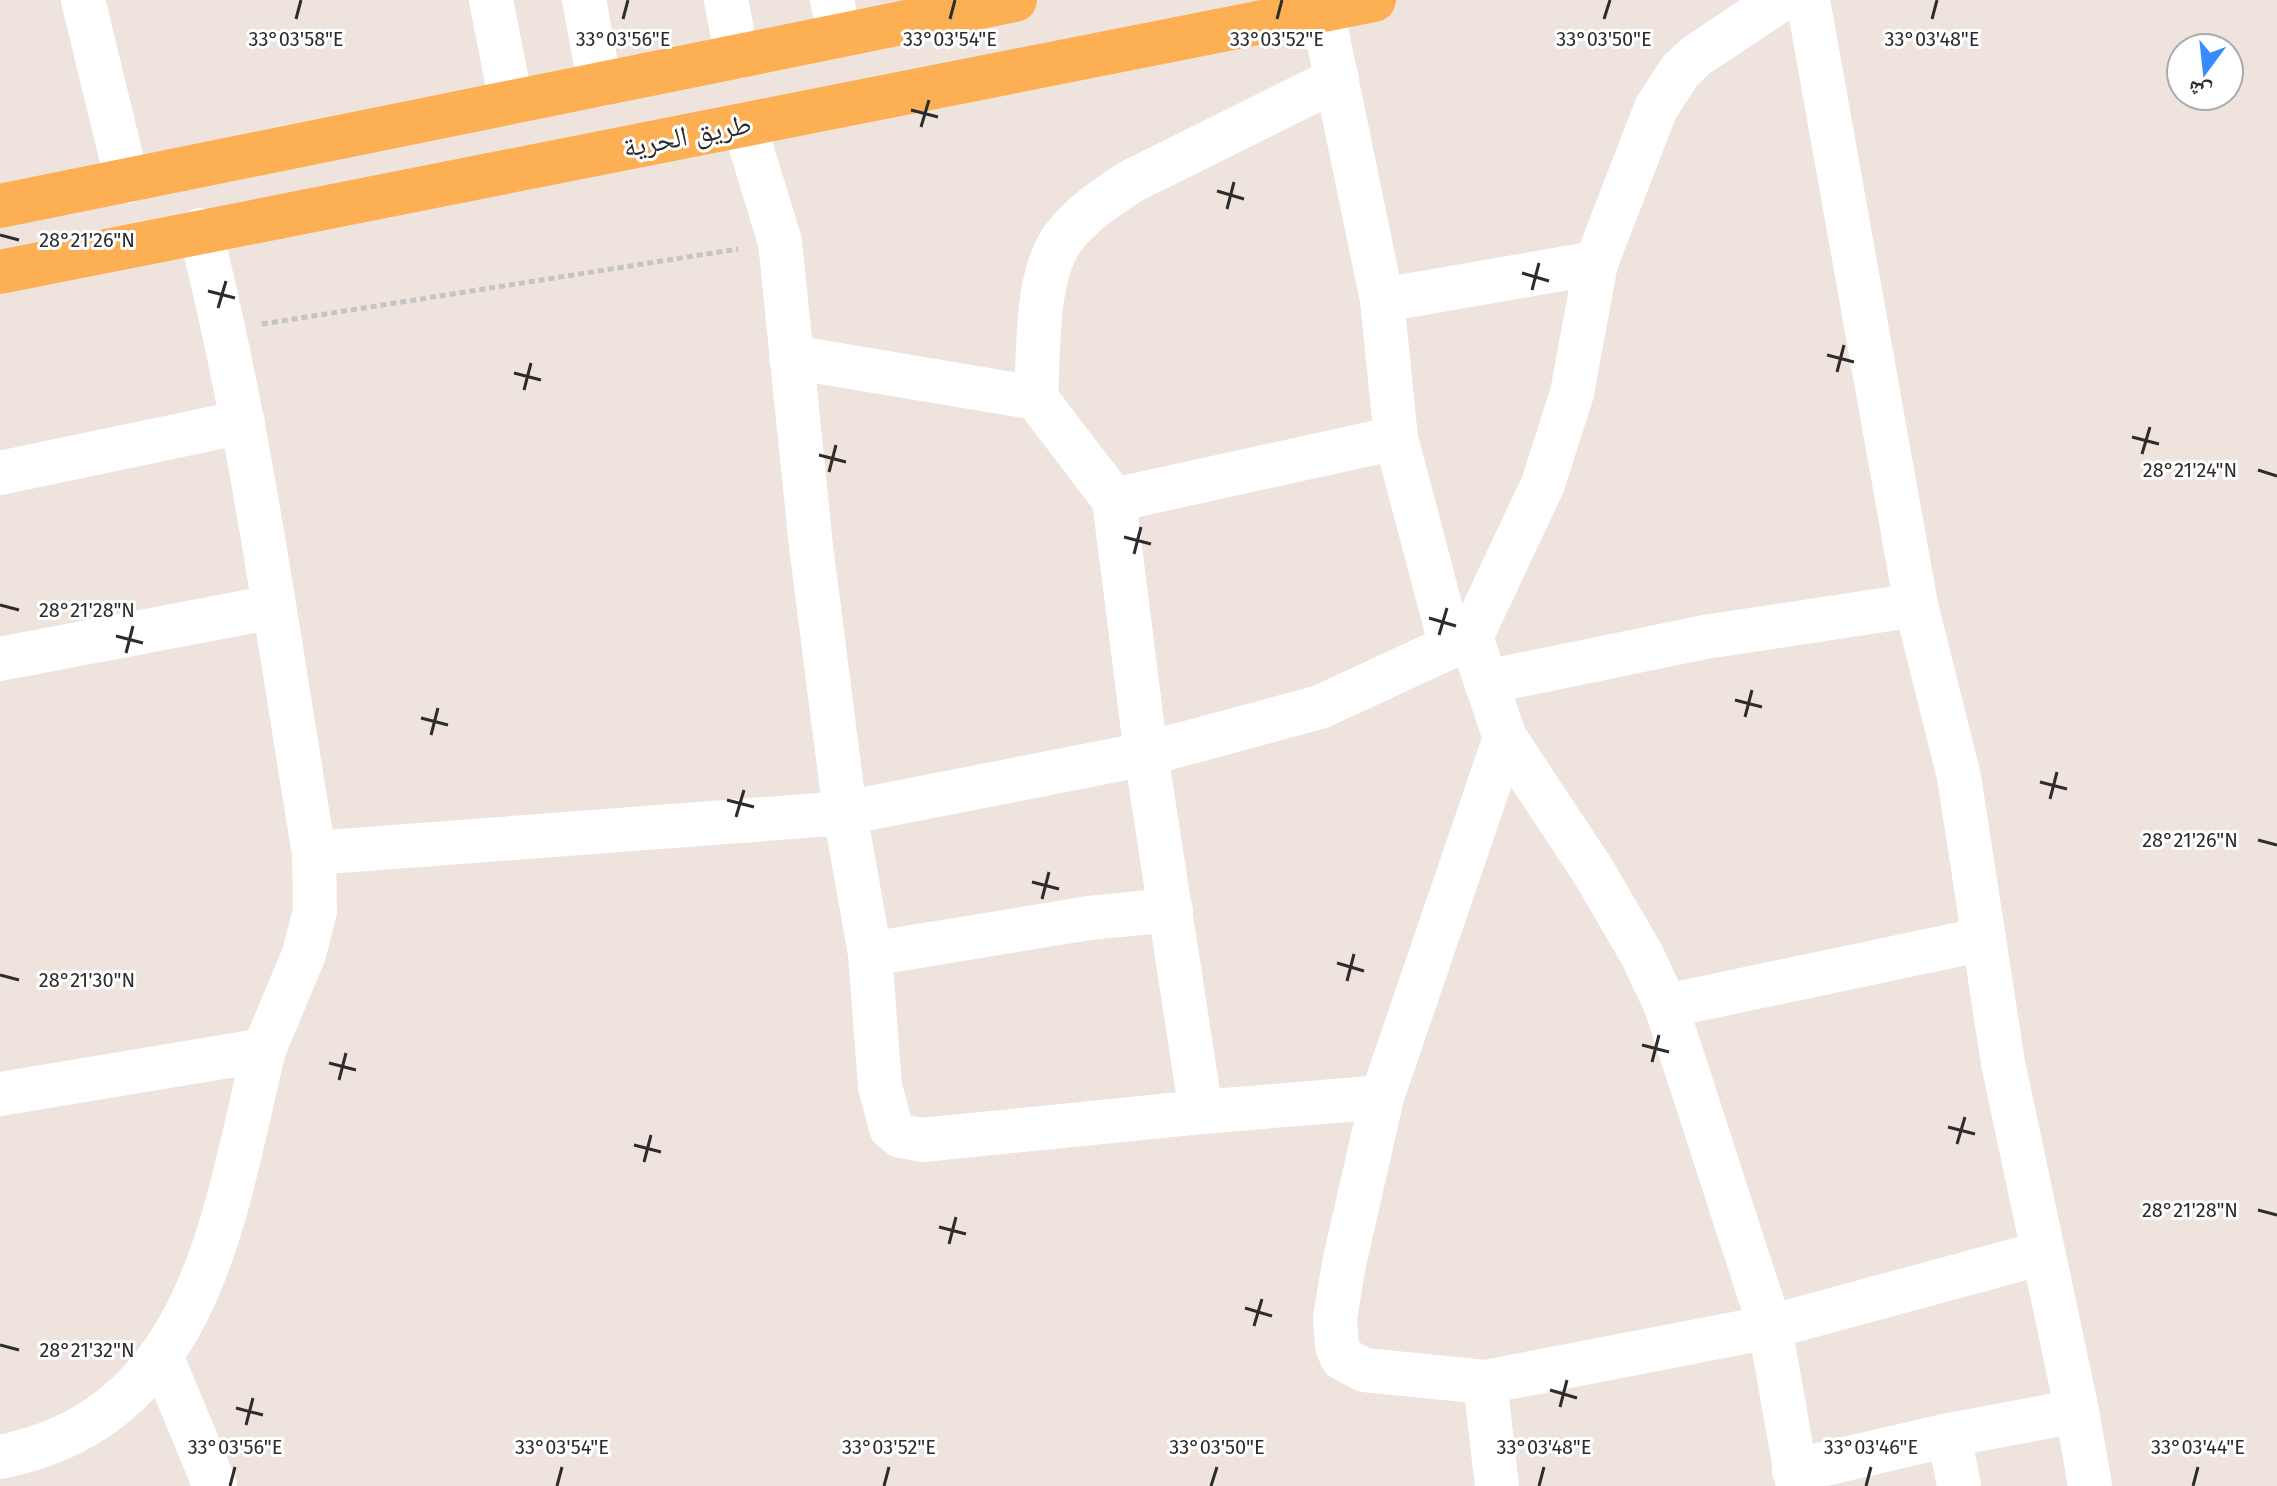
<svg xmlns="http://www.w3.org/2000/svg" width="2277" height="1486" viewBox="0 0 2277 1486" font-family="'Fira Sans','Noto Naskh Arabic',sans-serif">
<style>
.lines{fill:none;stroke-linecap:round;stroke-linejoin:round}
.path{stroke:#c4c4c4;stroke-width:5;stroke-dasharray:6 4;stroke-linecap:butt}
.minor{stroke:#fff;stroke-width:44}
.major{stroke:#fdaf53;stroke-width:44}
.ticks{fill:none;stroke:#2c2c2c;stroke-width:3}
.labels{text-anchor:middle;stroke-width:6;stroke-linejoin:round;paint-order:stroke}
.street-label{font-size:28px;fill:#2c2c2c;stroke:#fff}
.ticks-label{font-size:20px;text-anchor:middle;fill:#2c2c2c;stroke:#fff;stroke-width:6;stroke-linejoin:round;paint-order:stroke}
</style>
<rect width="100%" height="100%" fill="#efe3dd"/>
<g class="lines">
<path class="path" d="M262,324L738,249"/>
<g class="minor">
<path d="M83,0L127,181"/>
<path d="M491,0L511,102"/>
<path d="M584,0L600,85"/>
<path d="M726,0L737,57"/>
<path d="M832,0L839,35"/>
<path d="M1808,0L1916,605L1959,777L2003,1063L2077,1411L2090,1486"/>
<path d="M744,124L780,242L811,546L845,813L870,954L880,1086L891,1128L901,1136L922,1140L1201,1112L1146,754L1114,500L1036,398C1039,350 1035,277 1063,238C1081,214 1106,198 1130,182L1337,79"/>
<path d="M1382,300L1596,263"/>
<path d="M791,357L1036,398"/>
<path d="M1396,438L1451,647"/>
<path d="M0,473L243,422"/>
<path d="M1114,500L1396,438L1382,300L1322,10"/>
<path d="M1471,637L1505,738L1593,871L1642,955L1666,1006L1770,1327L1798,1486"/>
<path d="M0,659L273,607"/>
<path d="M1486,682L1705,637L1916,605"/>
<path d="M314,853L845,813L1146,754L1320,707L1471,637L1543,484L1572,393L1596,263L1656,108L1680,71L1696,56L1780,0"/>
<path d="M870,954L1089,918L1171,910"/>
<path d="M1666,1006L1984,939"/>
<path d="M0,1094L264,1050L304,954L315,911L314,853C279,645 252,435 200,230"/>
<path d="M1201,1112L1382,1097"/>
<path d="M162,1358L215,1486"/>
<path d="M1485,1382L1364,1370L1342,1358L1337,1346L1335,1318L1344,1264L1382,1097L1505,738"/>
<path d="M1949,1435L1959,1486"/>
<path d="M0,1457C202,1417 223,1217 264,1050"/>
<path d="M1794,1471L1949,1435L2077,1411"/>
<path d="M1497,1486L1485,1382L1770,1327L2042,1253"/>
</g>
<g class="major">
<path d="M0,206L1015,0"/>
<path d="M0,272L1374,0"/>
</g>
</g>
<path class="ticks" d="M296,19L301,0M623,19L628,0M950,19L955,0M1277,19L1282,0M1604,19L1610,0M1932,19L1937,0M911,110L938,117M921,127L929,100M1217,191L1244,199M1227,209L1234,182M0,235L19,240M1522,273L1549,281M1532,290L1539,263M208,291L235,298M218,308L226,281M1827,355L1854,362M1837,372L1844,345M514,373L541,380M524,390L531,363M2132,437L2159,444M2142,454L2150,427M819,455L846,462M2258,470L2277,476M829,472L836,445M1124,537L1151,544M1134,554L1141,527M0,605L19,610M1429,618L1456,626M1439,635L1447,608M116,636L143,643M126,653L133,626M1735,700L1762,707M1745,717L1752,690M421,718L448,725M431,735L438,708M2040,782L2067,789M2050,799L2057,772M727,800L754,807M736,817L744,790M2258,840L2277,845M1032,882L1059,889M1042,899L1049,872M1337,963L1364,971M0,975L19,980M1347,981L1354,954M1642,1045L1669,1052M1652,1062L1659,1035M329,1063L356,1070M339,1080L346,1053M1948,1127L1975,1134M1957,1144L1965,1117M634,1145L661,1152M644,1162L651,1135M2258,1210L2277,1215M939,1227L966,1234M949,1244L956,1217M1245,1308L1272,1316M1254,1326L1262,1299M0,1345L19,1350M1550,1390L1577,1398M1560,1407L1567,1380M236,1408L263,1415M246,1425L253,1398M230,1486L235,1467M557,1486L562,1467M884,1486L889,1467M1211,1486L1217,1467M1539,1486L1544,1467M1866,1486L1871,1467M2193,1486L2198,1467"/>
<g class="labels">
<g class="street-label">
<text transform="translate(687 135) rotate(-11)" y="10">طريق الحرية</text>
</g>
</g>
<g class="ticks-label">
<text x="296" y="46">33°03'58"E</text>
<text x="623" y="46">33°03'56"E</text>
<text x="950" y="46">33°03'54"E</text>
<text x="1277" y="46">33°03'52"E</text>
<text x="1604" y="46">33°03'50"E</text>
<text x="1932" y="46">33°03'48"E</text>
<text x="87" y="247">28°21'26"N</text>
<text x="2190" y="477">28°21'24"N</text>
<text x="87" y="617">28°21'28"N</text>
<text x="2190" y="847">28°21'26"N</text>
<text x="87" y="987">28°21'30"N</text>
<text x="2190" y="1217">28°21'28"N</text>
<text x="87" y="1357">28°21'32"N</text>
<text x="235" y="1454">33°03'56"E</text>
<text x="562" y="1454">33°03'54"E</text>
<text x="889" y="1454">33°03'52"E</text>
<text x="1217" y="1454">33°03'50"E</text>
<text x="1544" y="1454">33°03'48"E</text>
<text x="1871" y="1454">33°03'46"E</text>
<text x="2198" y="1454">33°03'44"E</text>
</g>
<g transform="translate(2205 72) rotate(195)"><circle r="38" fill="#ffffff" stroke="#ababab" stroke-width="2"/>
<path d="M0-6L14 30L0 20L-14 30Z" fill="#398aff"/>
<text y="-12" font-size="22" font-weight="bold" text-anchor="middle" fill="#2c2c2c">ش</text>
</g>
</svg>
